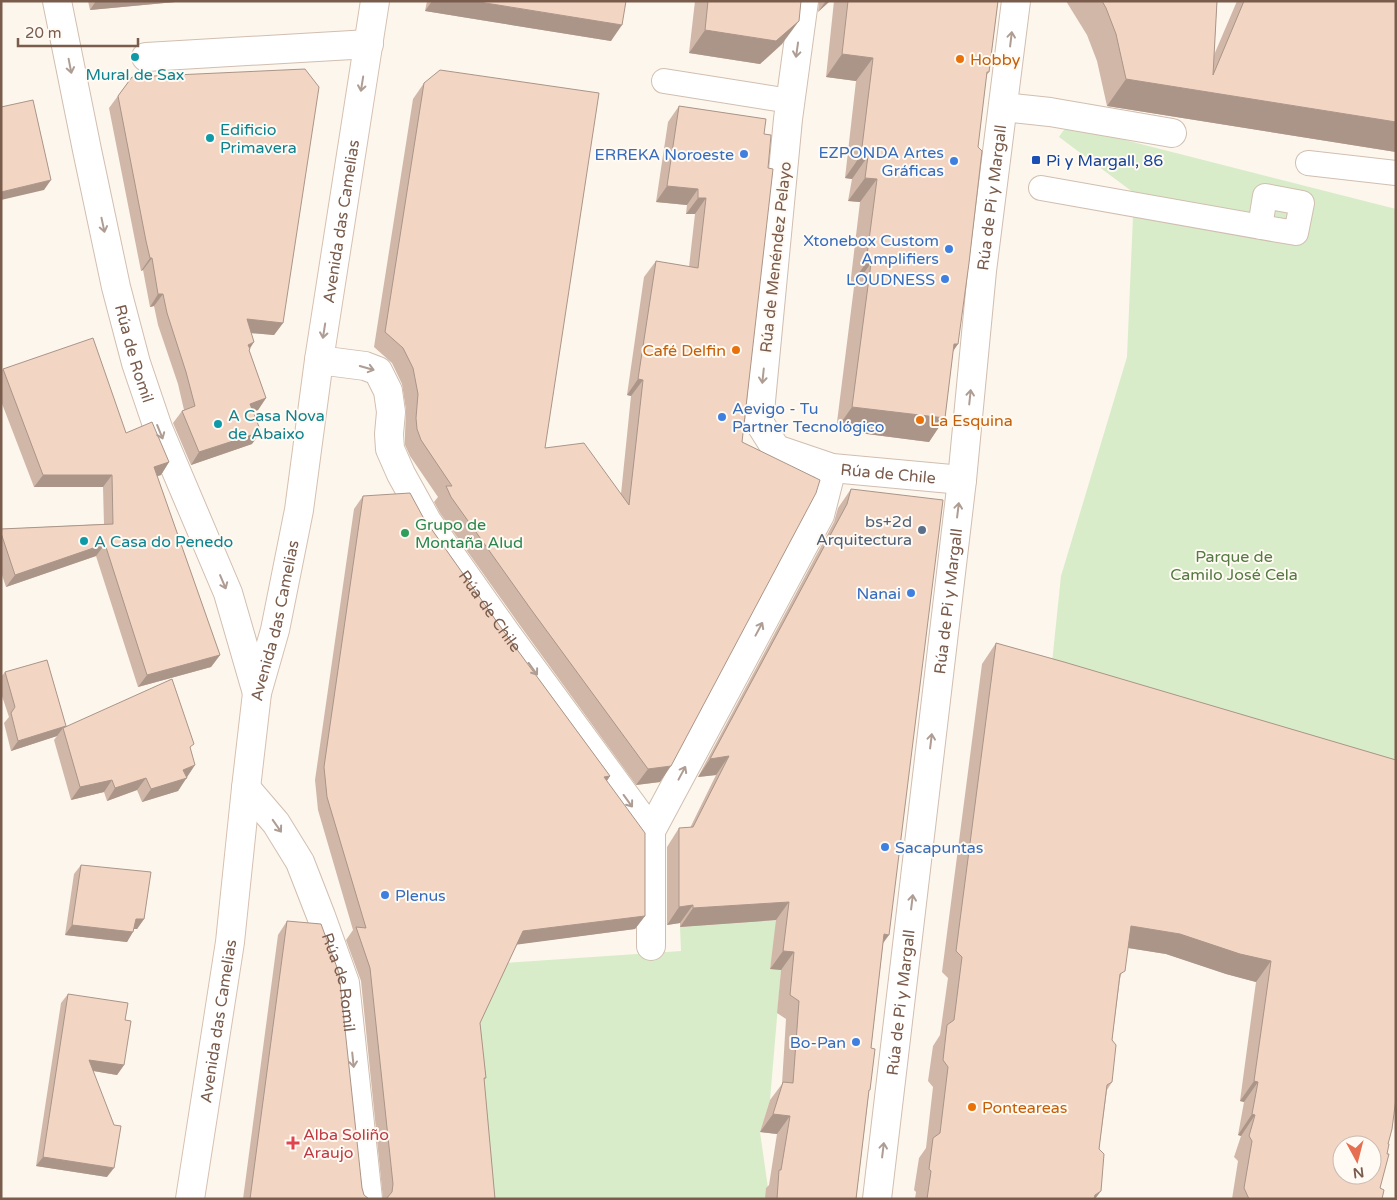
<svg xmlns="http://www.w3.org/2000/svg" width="1397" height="1200" viewBox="0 0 1397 1200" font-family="'Varela Round',sans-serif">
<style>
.green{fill:#d8ecc9}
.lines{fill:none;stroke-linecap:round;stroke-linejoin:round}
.pedestrian-casing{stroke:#d1beb0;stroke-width:26}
.minor-casing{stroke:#d1beb0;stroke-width:30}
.tertiary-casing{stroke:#d1beb0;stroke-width:30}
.secondary-casing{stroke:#d6c0b0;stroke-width:30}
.pedestrian{stroke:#fff;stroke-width:24}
.minor{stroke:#fff;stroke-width:28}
.tertiary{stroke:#fff;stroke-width:28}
.secondary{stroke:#fff;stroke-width:28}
.wall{fill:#d1b7a8}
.shaded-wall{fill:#aa9588}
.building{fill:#f3d5c3;stroke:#aa9588;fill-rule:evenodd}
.oneway{stroke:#af9d94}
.culture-dot{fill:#0f9aa8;stroke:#fffaf3;stroke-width:2}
.food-dot{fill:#e8710a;stroke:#fffaf3;stroke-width:2}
.shop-dot{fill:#3f7fe0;stroke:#fffaf3;stroke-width:2}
.transit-dot{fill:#1a4fb4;stroke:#fffaf3;stroke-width:2}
.service-dot{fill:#5c6f8a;stroke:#fffaf3;stroke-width:2}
.leisure-dot{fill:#2e9e5b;stroke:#fffaf3;stroke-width:2}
.health-dot{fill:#e0444e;stroke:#fffaf3;stroke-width:2}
.labels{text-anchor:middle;stroke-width:4;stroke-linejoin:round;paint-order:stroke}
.food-label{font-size:16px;fill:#c56008;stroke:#fffaf3;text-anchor:start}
.culture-label{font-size:16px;fill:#0d838f;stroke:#fffaf3;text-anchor:start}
.shop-label{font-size:16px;fill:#366cbe;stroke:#fffaf3;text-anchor:end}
.transit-label{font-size:16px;fill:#164399;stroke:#fffaf3;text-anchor:start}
.street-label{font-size:16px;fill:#7a5c4d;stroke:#fffaf3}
.service-label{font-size:16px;fill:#4e5e75;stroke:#fffaf3;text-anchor:end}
.leisure-label{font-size:16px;fill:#27864d;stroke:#fffaf3;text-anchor:start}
.park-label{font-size:16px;fill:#537a41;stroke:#fffaf3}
.health-label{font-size:16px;fill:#be3a42;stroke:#fffaf3;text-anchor:start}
</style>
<rect width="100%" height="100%" fill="#fdf6ec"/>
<g class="green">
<path d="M1070,126L1396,209V785L1050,682L1061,576L1127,357L1134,193L1059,137L1063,131Z"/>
<path d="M777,920L770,969L781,970L770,1100L760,1132L768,1188L767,1199H485L472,1052L481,1014L505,963L681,951L680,927Z"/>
</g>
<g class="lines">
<g class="pedestrian-casing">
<g id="pedestrian">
<path d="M664,81L790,101"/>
<path d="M1308,163L1396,173"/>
<path d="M1041,188L1278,230L1296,233L1302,203L1265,196L1260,227"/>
</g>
</g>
<g class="minor-casing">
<g id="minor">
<path id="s1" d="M57,1L87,150L116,287L136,363L158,428L228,593L257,693"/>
<path id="s2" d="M804,1L788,119L759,422L776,449L832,468L962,480"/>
<path d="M146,57L369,44"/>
<path d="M1003,107L1050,112L1172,133"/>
<path id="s3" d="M319,360L365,366L378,371L388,391L391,412L389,434L390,449L401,474L427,521L506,633L651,831"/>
<path id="s4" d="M246,788L276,823L300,862L321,916L345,983L368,1199"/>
<path d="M651,946V831L820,515L832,468"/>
</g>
</g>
<g class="tertiary-casing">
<g id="tertiary">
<path id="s5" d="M877,1199L962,480L982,271L1016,1"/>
</g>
</g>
<g class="secondary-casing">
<g id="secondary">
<path id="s6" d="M190,1199L230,942L246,788L257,693L275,630L299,510L319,360L375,1"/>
</g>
</g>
<use href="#pedestrian" class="pedestrian"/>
<use href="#minor" class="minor"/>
<use href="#tertiary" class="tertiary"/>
<use href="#secondary" class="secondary"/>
</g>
<g class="wall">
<path d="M88,1H186L90,10Z"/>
<path d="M427,1H626L611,41L425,11Z"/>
<path d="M695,1H801L782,44L760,64L689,53Z"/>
<path d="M819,1H830L818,12Z"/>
<path d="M834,1H998L989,72L986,76L945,418L929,442L836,430L854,287L850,286L860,202L848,201L852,179L845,178L856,81L826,77Z"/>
<path d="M1066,1H1217L1214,55L1237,1H1396V152L1107,106L1097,61L1087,35Z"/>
<path d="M132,77L283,323L274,335L251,333L250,349L249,351L266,398L258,410L253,412L252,444L191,465L173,423L182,411L184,410L178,384L158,325L154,306L150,307L143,270L141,271L109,108Z"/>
<path d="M424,83L545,448L621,494L631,396L627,395L644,277L656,261L689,267L695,214H686L687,205L656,202L668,122L679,106L766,119L660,782L636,785L519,624L440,513L434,502L438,497L410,456L405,445V434L406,410L402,384L392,363L374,347L413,99Z"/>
<path d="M3,369L126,433L169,462L161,475L157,476L220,655L211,667L138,687L96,556L6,587L1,572V529L104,524L103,487H34L1,401V371Z"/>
<path d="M851,489L883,944L871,1048L869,1092L856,1199H765L766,1188L769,1185L777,1134L760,1132L770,1100L782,1084L786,1019L777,1013L781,970L770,969L776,920L680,927V923L667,925V847L679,828H690L716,775L698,777L834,522L838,508Z"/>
<path d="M363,496L423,517L502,629L610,776L607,781L645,916L635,929L517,944L480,1023L486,1078L484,1080L495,1199H383L361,981L346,940L353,930L318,810L315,780L354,509Z"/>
<path d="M996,643L1396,760L1388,1144L1380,1188L1382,1199H1232L1238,1161L1234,1157L1241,1136L1238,1135L1244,1102L1240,1101L1256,982L1226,974L1166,954L1128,948L1120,979L1112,1040V1082L1107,1090L1099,1149L1095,1199H915L916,1192L914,1190L919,1158L926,1148L933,1087L928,1081L933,1046L940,1035L948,978L942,972L982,664Z"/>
<path d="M5,672L66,726L190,749L187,777L178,791L142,802L137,790L107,801L104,792L71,800L54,740L57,736L11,751L4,723L9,717L1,693V677Z"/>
<path d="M81,865L144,919L137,929H134L127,942L65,935L74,874Z"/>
<path d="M287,921L362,1188L364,1195L369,1199H243L278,935Z"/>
<path d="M68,994L125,1020L124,1065L117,1075L93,1071L107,1177L36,1166L61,1003Z"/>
</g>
<g class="shaded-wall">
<path d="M96,1H186L90,10Z"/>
<path d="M432,1H473L622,25L611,41L425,11Z"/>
<path d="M826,1H830L818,12Z"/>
<path d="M799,21L782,44L760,64L689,53L705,30Z"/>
<path d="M842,54L873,58L856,81L826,77Z"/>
<path d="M1126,79L1396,122V152L1107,106Z"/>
<path d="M861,155L868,156L852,179L845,178Z"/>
<path d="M865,178L877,179L860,202L848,201Z"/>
<path d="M51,180L44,190L1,200V192Z"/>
<path d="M667,186L698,189L687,205L656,202Z"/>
<path d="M698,198H706L695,214H686Z"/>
<path d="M150,258H152L143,270L141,271Z"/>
<path d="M866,263H871L854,287L850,286Z"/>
<path d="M158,294H163L154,306L150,307Z"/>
<path d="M247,319L283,323L274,335L238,332Z"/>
<path d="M254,342L249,350L250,349L241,362L248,345Z"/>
<path d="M954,344H958L942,368Z"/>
<path d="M638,379L643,380L631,396L627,395Z"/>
<path d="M266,398L258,410L241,416L250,404Z"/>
<path d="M852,407L945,418L929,442L836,430Z"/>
<path d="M261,432L252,444L191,465L199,452Z"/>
<path d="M169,462L161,475L146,480L154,467Z"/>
<path d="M43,475H112L103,487H34Z"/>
<path d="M105,544L96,556L6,587L15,575Z"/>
<path d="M220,655L211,667L138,687L147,675Z"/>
<path d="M66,726L63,728L57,736L11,751L18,741Z"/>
<path d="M729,756L716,775L698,777L710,759Z"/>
<path d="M195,765L178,791L142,802L151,789L183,770Z"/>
<path d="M671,766L660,782L636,785L648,769Z"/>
<path d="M610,776L601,789L604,777Z"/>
<path d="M146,778L137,790L107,801L115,788Z"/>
<path d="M112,780L104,792L71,800L80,787Z"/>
<path d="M789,902L776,920L680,927L693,908Z"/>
<path d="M693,905L680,923L667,925L679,907Z"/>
<path d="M645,916L635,929L514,945L523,931Z"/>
<path d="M136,919H144L137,929H129Z"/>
<path d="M72,925L133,932L127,942L65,935Z"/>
<path d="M1131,926L1180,934L1271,961L1256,982L1226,974L1166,954L1116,946Z"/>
<path d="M884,934L889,935L876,953Z"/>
<path d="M783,951L794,952L781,970L770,969Z"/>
<path d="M89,1060L124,1065L117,1075L82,1069Z"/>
<path d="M1254,1081L1258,1082L1244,1102L1240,1101Z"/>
<path d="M773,1114L790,1116L777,1134L760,1132Z"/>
<path d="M1252,1114L1255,1115L1241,1136L1238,1135Z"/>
<path d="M43,1157L114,1168L107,1177L36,1166Z"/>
<path d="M1101,1191L1095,1199H1092L1095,1195Z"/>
</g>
<g class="building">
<path d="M473,1H626L622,25Z"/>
<path d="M708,1H801L799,21L776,41L705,30Z"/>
<path d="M848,1H998L989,72H987L978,147L982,151L969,263L958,344H954L945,418L852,407L871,263H866L877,179L865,178L868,156L861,155L873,58L842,54Z"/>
<path d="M1102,1H1217L1213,75L1244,1H1396V122L1126,79L1116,34L1106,8Z"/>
<path d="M305,69L319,87L283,323L247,319L254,342L248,345L250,349L249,350L266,398L250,404L261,432L199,452L182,411L195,406L186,372L167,313L163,294H158L152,258H150L146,241L118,96L132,77Z"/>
<path d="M440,70L599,93L545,448L584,443L629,505L643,380L638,379L656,261L698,268L706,198H698V189L667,186L679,106L766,119L764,134L771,135L768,168L773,169L742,442L820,480L816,493L671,766L648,769L530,608L451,497L446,486H452L421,440L417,429L416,418L418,394L413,368L403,348L385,332L424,83Z"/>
<path d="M33,100L51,180L1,192V107Z"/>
<path d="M93,338L126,433L152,422L169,462L154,467L220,655L147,675L105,544L15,575L1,533V529L113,524L112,475H43L3,369Z"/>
<path d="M851,489L943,500L889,935L884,934L871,1048L875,1049L870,1090H869L856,1199H777L779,1170H781L790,1116L773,1114L783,1082L793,1083L799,1001L790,995L794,952L783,951L789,902L693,908V905L679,907V828L693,827L729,756L710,759L847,504Z"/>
<path d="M410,493L423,517L502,629L610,776L604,777L645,833V916L523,931L480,1023L486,1078H484L495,1199H386L392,1192L393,1184L370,968L356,927L366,928L327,797L324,767L363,496Z"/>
<path d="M996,643L1064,662L1396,760V1098L1392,1129L1388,1144H1389L1387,1154H1389L1380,1188L1384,1190L1382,1199H1249L1244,1188L1252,1141L1249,1136L1255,1115L1252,1114L1258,1082L1254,1081L1271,961L1240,954L1180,934L1131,926L1125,971L1120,974L1112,1040L1116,1045L1112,1082L1107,1085L1099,1149L1104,1154L1101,1191L1095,1195L1094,1199H927L931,1171L929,1169L933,1138L940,1133L948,1067L943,1060L947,1025L954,1020L962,957L956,951ZM1342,1145H1372V1175H1342Z"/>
<path d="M47,660L66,726L18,741L11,713L15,707L5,672Z"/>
<path d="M172,679L194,744L190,747L195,765L183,770L187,778L151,789L146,778L115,788L112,780L80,787L63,728Z"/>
<path d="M81,865L151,872L144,919H136L133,932L72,925Z"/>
<path d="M287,921L321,924L339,973L362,1188L364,1195L369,1199H250Z"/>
<path d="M68,994L128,1003L125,1020L131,1021L124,1065L89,1060L114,1125L121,1126L114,1168L43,1157Z"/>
</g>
<defs><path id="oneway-shaft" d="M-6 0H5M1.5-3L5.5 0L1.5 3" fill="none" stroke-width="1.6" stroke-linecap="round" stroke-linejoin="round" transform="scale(1.25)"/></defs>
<g class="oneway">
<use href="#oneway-shaft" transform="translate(1011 39) rotate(-83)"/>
<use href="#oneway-shaft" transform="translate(797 50) rotate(98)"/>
<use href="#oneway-shaft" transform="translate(70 66) rotate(79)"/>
<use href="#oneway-shaft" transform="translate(362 84) rotate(99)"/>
<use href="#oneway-shaft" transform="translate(103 225) rotate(78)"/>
<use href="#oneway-shaft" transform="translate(324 331) rotate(99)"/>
<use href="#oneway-shaft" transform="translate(367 368) rotate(16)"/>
<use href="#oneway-shaft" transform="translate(763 376) rotate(96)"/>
<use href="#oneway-shaft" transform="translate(970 397) rotate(-84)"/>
<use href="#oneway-shaft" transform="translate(160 432) rotate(68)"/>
<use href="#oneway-shaft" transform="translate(958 510) rotate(-83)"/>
<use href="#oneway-shaft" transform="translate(223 582) rotate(67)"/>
<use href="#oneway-shaft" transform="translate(759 629) rotate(-62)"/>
<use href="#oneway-shaft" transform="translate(533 669) rotate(54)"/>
<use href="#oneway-shaft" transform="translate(931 741) rotate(-83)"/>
<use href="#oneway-shaft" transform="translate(682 773) rotate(-62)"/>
<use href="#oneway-shaft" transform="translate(628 801) rotate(54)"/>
<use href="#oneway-shaft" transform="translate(277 826) rotate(55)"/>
<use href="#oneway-shaft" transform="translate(912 902) rotate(-83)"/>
<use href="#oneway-shaft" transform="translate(353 1060) rotate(84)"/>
<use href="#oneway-shaft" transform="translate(883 1150) rotate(-83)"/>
</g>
<g class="culture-dot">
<circle cx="135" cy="57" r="5"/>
<circle cx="210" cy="138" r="5"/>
<circle cx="218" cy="424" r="5"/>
<circle cx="84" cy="541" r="5"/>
</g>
<g class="food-dot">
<circle cx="960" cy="59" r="5"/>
<circle cx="736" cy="350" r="5"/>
<circle cx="920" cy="420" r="5"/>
<circle cx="972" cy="1107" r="5"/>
</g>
<g class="shop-dot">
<circle cx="744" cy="154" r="5"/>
<circle cx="954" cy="161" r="5"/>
<circle cx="949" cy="249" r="5"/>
<circle cx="945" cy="279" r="5"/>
<circle cx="722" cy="417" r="5"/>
<circle cx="911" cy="593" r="5"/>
<circle cx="885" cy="847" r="5"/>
<circle cx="385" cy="895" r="5"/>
<circle cx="856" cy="1042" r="5"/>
</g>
<rect class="transit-dot" x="1031" y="155" width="10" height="10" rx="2.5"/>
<circle class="service-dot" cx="922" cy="530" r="5"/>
<circle class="leisure-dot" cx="405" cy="533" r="5"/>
<path class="health-dot" d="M290.5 1135.5h5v5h5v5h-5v5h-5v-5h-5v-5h5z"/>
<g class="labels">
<g class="food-label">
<text x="970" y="65">Hobby</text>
<text x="726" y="356" text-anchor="end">Café Delfin</text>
<text x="930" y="426">La Esquina</text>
<text x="982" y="1113">Ponteareas</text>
</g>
<g class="culture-label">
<text x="135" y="80" text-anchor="middle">Mural de Sax</text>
<text x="220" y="135">Edificio<tspan x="220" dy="18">Primavera</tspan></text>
<text x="228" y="421">A Casa Nova<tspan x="228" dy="18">de Abaixo</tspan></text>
<text x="94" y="547">A Casa do Penedo</text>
</g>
<g class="shop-label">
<text x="944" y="158">EZPONDA Artes<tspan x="944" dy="18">Gráficas</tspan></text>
<text x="734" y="160">ERREKA Noroeste</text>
<text x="939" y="246">Xtonebox Custom<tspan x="939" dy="18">Amplifiers</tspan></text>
<text x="935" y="285">LOUDNESS</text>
<text x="732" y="414" text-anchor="start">Aevigo - Tu<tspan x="732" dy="18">Partner Tecnológico</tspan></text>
<text x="901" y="599">Nanai</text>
<text x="895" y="853" text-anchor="start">Sacapuntas</text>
<text x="395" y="901" text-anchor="start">Plenus</text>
<text x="846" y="1048">Bo-Pan</text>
</g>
<g class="transit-label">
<text x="1046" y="166">Pi y Margall, 86</text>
</g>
<g class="street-label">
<text dy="6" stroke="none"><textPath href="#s5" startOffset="1008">Rúa de Pi y Margall</textPath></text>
<text dy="6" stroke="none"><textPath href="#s6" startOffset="990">Avenida das Camelias</textPath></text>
<text transform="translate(775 257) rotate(-84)" y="6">Rúa de Menéndez Pelayo</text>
<text dy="6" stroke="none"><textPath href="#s1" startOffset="361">Rúa de Romil</textPath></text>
<text dy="6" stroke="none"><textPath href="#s2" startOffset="571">Rúa de Chile</textPath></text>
<text dy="6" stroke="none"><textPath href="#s5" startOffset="602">Rúa de Pi y Margall</textPath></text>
<text dy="6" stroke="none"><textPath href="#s3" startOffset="332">Rúa de Chile</textPath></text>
<text dy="6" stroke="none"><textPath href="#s6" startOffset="585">Avenida das Camelias</textPath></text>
<text dy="6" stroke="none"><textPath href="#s4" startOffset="219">Rúa de Romil</textPath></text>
<text dy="6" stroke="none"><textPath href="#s5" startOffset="198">Rúa de Pi y Margall</textPath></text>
<text dy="6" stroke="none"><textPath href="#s6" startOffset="180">Avenida das Camelias</textPath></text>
</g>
<g class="service-label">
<text x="912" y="527">bs+2d<tspan x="912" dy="18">Arquitectura</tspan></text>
</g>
<g class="leisure-label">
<text x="415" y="530">Grupo de<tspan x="415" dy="18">Montaña Alud</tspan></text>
</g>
<g class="park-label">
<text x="1234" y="562">Parque de<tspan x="1234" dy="18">Camilo José Cela</tspan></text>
</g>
<g class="health-label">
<text x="303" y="1140">Alba Soliño<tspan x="303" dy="18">Araujo</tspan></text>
</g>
</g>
<rect width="1397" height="1200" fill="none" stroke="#7a5c4d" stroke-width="5"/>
<g transform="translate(1357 1160) rotate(173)"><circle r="24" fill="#fffaf3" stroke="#cabbb1"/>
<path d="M0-4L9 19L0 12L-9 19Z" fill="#e76f51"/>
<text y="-8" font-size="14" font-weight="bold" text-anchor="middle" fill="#7a5c4d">N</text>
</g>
<path d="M18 38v8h120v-8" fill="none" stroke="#7a5c4d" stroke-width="2.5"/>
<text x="25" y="38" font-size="15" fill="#7a5c4d" stroke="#fffaf3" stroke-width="4" paint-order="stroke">20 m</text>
</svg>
